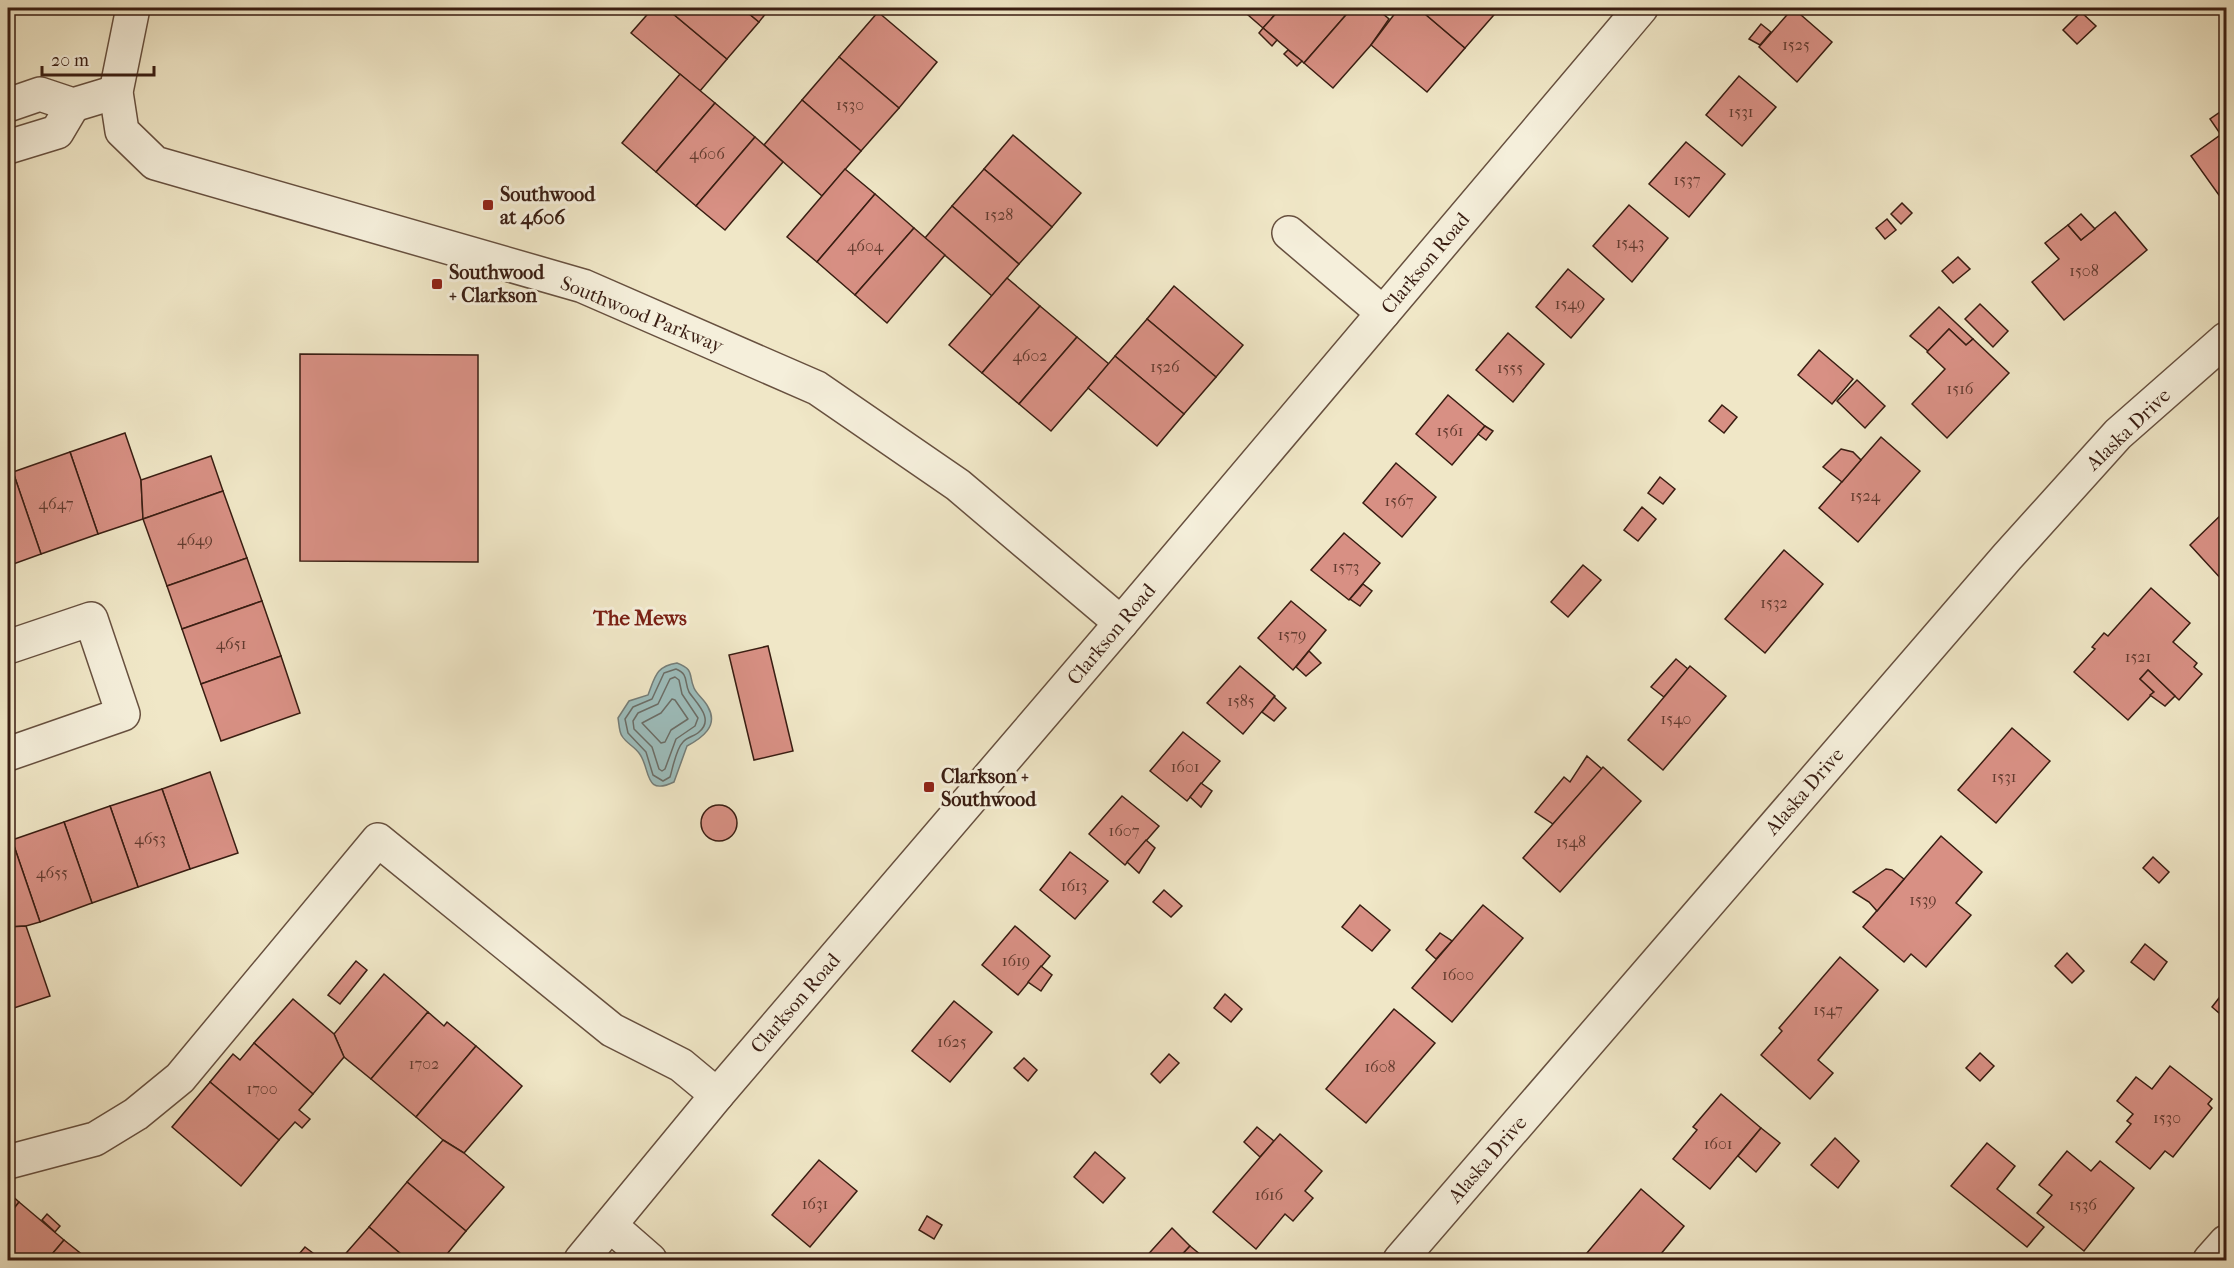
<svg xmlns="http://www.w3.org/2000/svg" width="2234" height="1268" viewBox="0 0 2234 1268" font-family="'IM FELL French Canon',serif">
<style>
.water{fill:#9dbebd;stroke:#757e79;stroke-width:1.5}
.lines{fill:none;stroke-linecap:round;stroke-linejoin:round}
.shore{stroke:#6b6e68;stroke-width:1.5}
.building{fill:#d89084;stroke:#391d12;stroke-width:1.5}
.minor-casing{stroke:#67503f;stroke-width:36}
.minor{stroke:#f5efdb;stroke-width:33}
.poi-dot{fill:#8f2418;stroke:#f5efdb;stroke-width:2}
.labels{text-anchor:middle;stroke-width:6;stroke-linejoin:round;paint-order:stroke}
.number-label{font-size:16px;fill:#613a2e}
.poi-label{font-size:20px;font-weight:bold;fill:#391d12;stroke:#f5efdb;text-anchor:start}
.street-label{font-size:20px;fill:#391d12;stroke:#f5efdb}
.neighbourhood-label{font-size:21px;font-weight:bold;fill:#7a1f14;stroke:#f5efdb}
</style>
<rect width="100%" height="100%" fill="#f0e7c7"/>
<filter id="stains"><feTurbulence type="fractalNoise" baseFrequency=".00333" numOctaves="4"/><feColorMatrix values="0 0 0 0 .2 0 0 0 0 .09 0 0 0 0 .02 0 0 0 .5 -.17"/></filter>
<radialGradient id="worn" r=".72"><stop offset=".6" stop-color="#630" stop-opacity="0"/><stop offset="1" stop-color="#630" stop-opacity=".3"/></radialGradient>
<path class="water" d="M677,663C695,670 688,674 694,688C697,695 705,700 708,707C719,726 702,738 687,746L674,782C643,797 651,768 639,753C635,747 626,743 622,736C619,732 619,723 618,718L629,701L648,695C655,677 656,666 677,663Z"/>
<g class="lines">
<g class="shore">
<path d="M676,669C689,674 684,682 689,692C696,703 715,719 699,732C695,736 687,737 683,742C676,749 673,767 670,777L663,781L653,775L646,752L628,733L625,719L633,707L652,699L664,673Z"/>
<path d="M675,677L679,680L682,694L698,718L695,726L676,739L665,769L662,771L659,769L652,747L634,729L633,721L638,713L658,704L670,679Z"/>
<path d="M672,699L675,700L688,719L671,730L665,742L661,743L642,723L661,713Z"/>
</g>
</g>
<g class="building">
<path d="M653,8H666L727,59L700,91L631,33Z"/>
<path d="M666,8H742L759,22L727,59Z"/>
<path d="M742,8H770L759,22Z"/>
<path d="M1240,8H1281L1263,28Z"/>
<path d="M1281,8H1352L1304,63L1263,28Z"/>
<path d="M1352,8H1376L1389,19L1371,45L1333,88L1304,63Z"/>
<path d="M1399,8H1418L1465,48L1427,92L1371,45Z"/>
<path d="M1418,8H1500L1465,48Z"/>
<path d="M1793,8L1832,42L1797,82L1759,47Z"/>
<path d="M878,12L937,62L899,108L839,57Z"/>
<path d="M2081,12L2096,26L2077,44L2063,30Z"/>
<path d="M1761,24L1771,32L1760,45L1749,39Z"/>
<path d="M1263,28L1277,40L1272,46L1259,33Z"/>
<path d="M1288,50L1302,61L1297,66L1284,54Z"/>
<path d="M839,57L899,108L861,151L802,100Z"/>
<path d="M680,74L715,103L656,172L622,143Z"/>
<path d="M1739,76L1776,107L1742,146L1706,115Z"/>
<path d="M802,100L861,151L822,196L764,145Z"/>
<path d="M715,103L755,137L696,206L656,172Z"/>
<path d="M2226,108V131L2221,135L2210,119Z"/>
<path d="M2226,131V194L2221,198L2191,156Z"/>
<path d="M1013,135L1081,193L1052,227L984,169Z"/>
<path d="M755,137L783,162L725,230L696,206Z"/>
<path d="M1686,142L1725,174L1689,217L1649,184Z"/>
<path d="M845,169L875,194L817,262L787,237Z"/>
<path d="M984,169L1052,227L1019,264L952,206Z"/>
<path d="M875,194L914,228L855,295L817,262Z"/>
<path d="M1902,203L1912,213L1901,224L1891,214Z"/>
<path d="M1629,205L1668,238L1632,282L1593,246Z"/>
<path d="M952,206L1019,264L992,296L925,238Z"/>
<path d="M2115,212L2147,250L2064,320L2032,282L2059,259L2045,243L2068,225L2081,240Z"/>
<path d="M2081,214L2095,229L2081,240L2068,225Z"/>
<path d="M1887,219L1896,230L1885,239L1876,228Z"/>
<path d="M914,228L945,255L887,323L855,295Z"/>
<path d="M1958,257L1970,269L1953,283L1942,271Z"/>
<path d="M1568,269L1604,299L1571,338L1536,307Z"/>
<path d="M1007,278L1040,306L982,373L949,345Z"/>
<path d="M1174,286L1243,345L1216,377L1147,319Z"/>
<path d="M1980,304L2008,331L1993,347L1965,319Z"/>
<path d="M1040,306L1077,337L1019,404L982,373Z"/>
<path d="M1939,307L1973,339L1966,345L1949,329L1928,351L1910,336Z"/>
<path d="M1147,319L1216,377L1184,414L1115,356Z"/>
<path d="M1949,329L1966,345L1973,339L2009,373L1947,438L1912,404L1945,369L1927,352Z"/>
<path d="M1508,333L1544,364L1513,402L1476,370Z"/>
<path d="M1077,337L1109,364L1051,431L1019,404Z"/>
<path d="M1819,350L1853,379L1832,404L1798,375Z"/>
<path d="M300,354L478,355V562L300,561Z"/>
<path d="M1115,356L1184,414L1157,446L1088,388Z"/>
<path d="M1857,380L1885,406L1865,428L1837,401Z"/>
<path d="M1448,395L1485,426L1452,465L1416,434Z"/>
<path d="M1722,405L1737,417L1724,433L1709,421Z"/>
<path d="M1485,426L1493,431L1486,440L1478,434Z"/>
<path d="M125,433L141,480L143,519L98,534L70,452Z"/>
<path d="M1881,437L1920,471L1858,542L1819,508Z"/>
<path d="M1841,449L1853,452L1861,460L1842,482L1823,467Z"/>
<path d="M70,452L98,534L41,554L13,472Z"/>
<path d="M211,456L223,491L143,519L141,480Z"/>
<path d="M1396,463L1436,497L1402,537L1363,503Z"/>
<path d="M13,472L41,554L8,566V474Z"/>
<path d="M1660,477L1675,489L1663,504L1648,493Z"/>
<path d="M223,491L247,558L167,586L143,519Z"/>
<path d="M1642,507L1656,519L1638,541L1624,530Z"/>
<path d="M2226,510V578L2223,581L2190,545Z"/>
<path d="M1344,533L1380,563L1349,600L1311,570Z"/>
<path d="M1784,550L1823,584L1765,653L1725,619Z"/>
<path d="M247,558L262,601L182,629L167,586Z"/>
<path d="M1583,565L1601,580L1568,617L1551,602Z"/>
<path d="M1363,584L1372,591L1360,606L1350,599Z"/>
<path d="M2151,588L2190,623L2173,642L2197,663L2194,667L2202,674L2179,700L2148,670L2140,679L2154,692L2128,720L2074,672L2095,649L2092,647L2104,633L2108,636Z"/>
<path d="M262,601L281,656L201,684L182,629Z"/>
<path d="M1291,601L1326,630L1293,670L1258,638Z"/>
<path d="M768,646L793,751L754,760L729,655Z"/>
<path d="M1309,651L1321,663L1306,676L1296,667Z"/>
<path d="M281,656L300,713L221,741L201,684Z"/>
<path d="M1676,659L1688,669L1664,697L1651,687Z"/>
<path d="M1240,666L1275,696L1243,734L1207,703Z"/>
<path d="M1690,666L1726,696L1663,770L1628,740Z"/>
<path d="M2148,670L2175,696L2165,706L2150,695L2154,692L2140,679Z"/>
<path d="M1274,697L1286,708L1274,721L1262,712Z"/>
<path d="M2012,728L2050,761L1996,823L1958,790Z"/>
<path d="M1183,732L1220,761L1187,801L1150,771Z"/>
<path d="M1587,756L1602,769L1553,824L1535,812L1564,777L1570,782Z"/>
<path d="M1603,767L1641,801L1560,892L1523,858Z"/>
<path d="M210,772L238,853L190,869L162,789Z"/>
<path d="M1201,783L1212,791L1201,807L1190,797Z"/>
<path d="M162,789L190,869L138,887L110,806Z"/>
<path d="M1122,796L1159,826L1125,865L1089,834Z"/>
<circle cx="719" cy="823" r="18"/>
<path d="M110,806L138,887L92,903L64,822Z"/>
<path d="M64,822L92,903L40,922L12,840Z"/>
<path d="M1941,836L1982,872L1956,903L1971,915L1926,967L1911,954L1904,962L1863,927Z"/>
<path d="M12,840L40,922L26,926L8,927V842Z"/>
<path d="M1146,840L1155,848L1139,873L1127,862Z"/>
<path d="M1070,852L1108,881L1075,919L1040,890Z"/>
<path d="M2153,857L2169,872L2159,883L2143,868Z"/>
<path d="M1886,869L1892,870L1904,879L1877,911L1869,902L1853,892Z"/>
<path d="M1164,890L1182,906L1171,917L1153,902Z"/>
<path d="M1360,905L1390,930L1372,951L1342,927Z"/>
<path d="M1483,905L1523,938L1452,1022L1412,988Z"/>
<path d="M26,926L50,996L8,1010V927Z"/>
<path d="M1015,926L1050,956L1018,995L982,965Z"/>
<path d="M1440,933L1452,941L1436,959L1426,950Z"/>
<path d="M2145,944L2167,962L2154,980L2131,962Z"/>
<path d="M2067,953L2084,971L2072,983L2055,966Z"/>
<path d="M1840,957L1878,990L1818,1060L1833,1073L1810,1099L1761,1055L1782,1031L1779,1028Z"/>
<path d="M356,961L367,970L340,1004L328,995Z"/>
<path d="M1041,966L1052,975L1041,991L1028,982Z"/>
<path d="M384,974L428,1012L371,1079L344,1057L334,1034Z"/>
<path d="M2226,989V1019L2212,1007Z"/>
<path d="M1225,994L1242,1009L1231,1022L1214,1008Z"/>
<path d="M293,999L334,1034L344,1057L313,1094L254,1043Z"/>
<path d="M954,1001L992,1032L950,1082L912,1051Z"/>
<path d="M1394,1009L1435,1043L1366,1123L1326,1089Z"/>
<path d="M428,1012L444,1026L447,1022L476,1046L416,1117L371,1079Z"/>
<path d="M254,1043L313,1094L299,1110L310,1119L302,1128L295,1122L279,1140L210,1082L233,1054L240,1060Z"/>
<path d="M476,1046L522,1086L464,1153L443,1140L416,1117Z"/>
<path d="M1980,1053L1994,1066L1980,1081L1966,1068Z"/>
<path d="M1169,1054L1179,1063L1160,1083L1151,1074Z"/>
<path d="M1024,1058L1037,1070L1028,1081L1014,1068Z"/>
<path d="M2170,1066L2212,1099L2208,1104L2212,1108L2173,1157L2165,1151L2150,1169L2116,1142L2131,1124L2127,1121L2133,1114L2117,1101L2136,1077L2152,1089Z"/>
<path d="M210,1082L279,1140L241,1186L172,1127Z"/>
<path d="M1721,1094L1761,1128L1710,1189L1673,1159L1697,1130L1693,1127Z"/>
<path d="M1257,1127L1274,1141L1260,1157L1244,1142Z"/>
<path d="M1761,1128L1780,1143L1756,1172L1738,1156Z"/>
<path d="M1280,1134L1322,1171L1305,1191L1313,1198L1293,1221L1285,1214L1256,1249L1213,1212Z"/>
<path d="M1835,1138L1859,1161L1838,1188L1811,1165Z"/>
<path d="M443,1140L464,1153L504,1187L466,1231L407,1182Z"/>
<path d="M1987,1143L2015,1166L1997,1189L2044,1227L2027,1247L1951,1186Z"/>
<path d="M2067,1151L2091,1171L2100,1161L2134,1188L2084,1251L2037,1213L2052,1195L2039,1185Z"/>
<path d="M1095,1152L1125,1178L1103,1203L1074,1177Z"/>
<path d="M819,1160L857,1191L810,1247L772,1215Z"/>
<path d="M407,1182L466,1231L442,1260H408L369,1227Z"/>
<path d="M1641,1189L1684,1226L1660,1255L1666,1260H1581Z"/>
<path d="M8,1192L19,1202L8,1216Z"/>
<path d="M19,1202L64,1240L47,1260H8V1216Z"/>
<path d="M47,1214L60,1226L55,1232L42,1220Z"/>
<path d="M927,1216L942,1225L934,1239L919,1230Z"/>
<path d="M369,1227L408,1260H340Z"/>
<path d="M1172,1228L1190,1246L1177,1260H1143Z"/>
<path d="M64,1240L89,1260H47Z"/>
<path d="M1190,1246L1207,1260H1177Z"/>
<path d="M305,1247L322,1260H294Z"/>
</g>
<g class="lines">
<g class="minor-casing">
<g id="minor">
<path d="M133,8L116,92L122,131L155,163L583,286L817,388L958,485L1121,623"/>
<path d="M8,105L40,94L73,105L116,92"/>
<path d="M8,147L57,132L73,105"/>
<path d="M1289,233L1383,313"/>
<path d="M8,647L91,619L123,714L8,754"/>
<path d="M8,1162L95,1139L136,1114L180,1078L378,840L612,1030L681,1065L717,1095"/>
<path d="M611,1226L650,1260"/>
<path d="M581,1260L717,1095L1121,623L1641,8"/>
<path d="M1400,1260L2007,557L2118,434L2226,339"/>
<path d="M2210,1260L2226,1242"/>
</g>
</g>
<use href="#minor" class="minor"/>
</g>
<g class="poi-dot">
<rect x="482" y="199" width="12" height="12" rx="3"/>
<rect x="431" y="278" width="12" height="12" rx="3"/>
<rect x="923" y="781" width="12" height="12" rx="3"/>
</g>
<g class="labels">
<g class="number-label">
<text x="1796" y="50">1525</text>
<text x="850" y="110">1530</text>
<text x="1741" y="117">1531</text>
<text x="707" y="159">4606</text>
<text x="1687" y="185">1537</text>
<text x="999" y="220">1528</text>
<text x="1630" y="248">1543</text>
<text x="865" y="251">4604</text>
<text x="2084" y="276">1508</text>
<text x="1570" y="309">1549</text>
<text x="1030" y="361">4602</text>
<text x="1165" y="372">1526</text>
<text x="1510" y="373">1555</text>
<text x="1960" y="394">1516</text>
<text x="1450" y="436">1561</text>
<text x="1865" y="501">1524</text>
<text x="1399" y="506">1567</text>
<text x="56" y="509">4647</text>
<text x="195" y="545">4649</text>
<text x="1346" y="572">1573</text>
<text x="1774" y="608">1532</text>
<text x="1292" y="640">1579</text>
<text x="231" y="649">4651</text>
<text x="2138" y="662">1521</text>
<text x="1241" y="706">1585</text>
<text x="1676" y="724">1540</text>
<text x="1185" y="772">1601</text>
<text x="2004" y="782">1531</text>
<text x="1124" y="836">1607</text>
<text x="150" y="844">4653</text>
<text x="1571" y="847">1548</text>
<text x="52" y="878">4655</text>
<text x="1074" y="891">1613</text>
<text x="1923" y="905">1539</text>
<text x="1016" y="966">1619</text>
<text x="1458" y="980">1600</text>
<text x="1828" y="1015">1547</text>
<text x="952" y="1047">1625</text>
<text x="424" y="1069">1702</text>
<text x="1380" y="1072">1608</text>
<text x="262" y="1094">1700</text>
<text x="2167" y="1123">1530</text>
<text x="1718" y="1149">1601</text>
<text x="1269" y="1200">1616</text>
<text x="815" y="1209">1631</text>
<text x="2083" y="1210">1536</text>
</g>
<g class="poi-label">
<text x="500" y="201">Southwood<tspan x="500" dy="23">at 4606</tspan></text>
<text x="449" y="279">Southwood<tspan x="449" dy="23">+ Clarkson</tspan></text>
<text x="941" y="783">Clarkson +<tspan x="941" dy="23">Southwood</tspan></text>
</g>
<g class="street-label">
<text transform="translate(1425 263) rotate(-50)" y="7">Clarkson Road</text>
<text transform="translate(642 314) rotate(22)" y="7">Southwood Parkway</text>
<text transform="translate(2128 429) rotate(-44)" y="7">Alaska Drive</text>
<text transform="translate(1111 634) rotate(-50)" y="7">Clarkson Road</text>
<text transform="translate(1804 791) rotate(-49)" y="7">Alaska Drive</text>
<text transform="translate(795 1003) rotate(-49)" y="7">Clarkson Road</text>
<text transform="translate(1487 1159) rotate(-49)" y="7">Alaska Drive</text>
</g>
<g class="neighbourhood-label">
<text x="640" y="625">The Mews</text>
</g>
</g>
<rect width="2234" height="1268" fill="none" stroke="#f0e7c7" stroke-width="30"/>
<rect x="9" y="9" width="2216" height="1250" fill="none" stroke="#391d12" stroke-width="3"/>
<rect x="15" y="15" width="2204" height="1238" fill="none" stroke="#391d12" stroke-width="1.5"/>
<path d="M42 66v9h112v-9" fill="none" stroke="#391d12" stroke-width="3"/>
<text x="51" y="66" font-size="18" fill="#391d12" stroke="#f5efdb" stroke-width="4.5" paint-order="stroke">20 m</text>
<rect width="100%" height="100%" filter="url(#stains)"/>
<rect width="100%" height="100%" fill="url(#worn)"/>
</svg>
